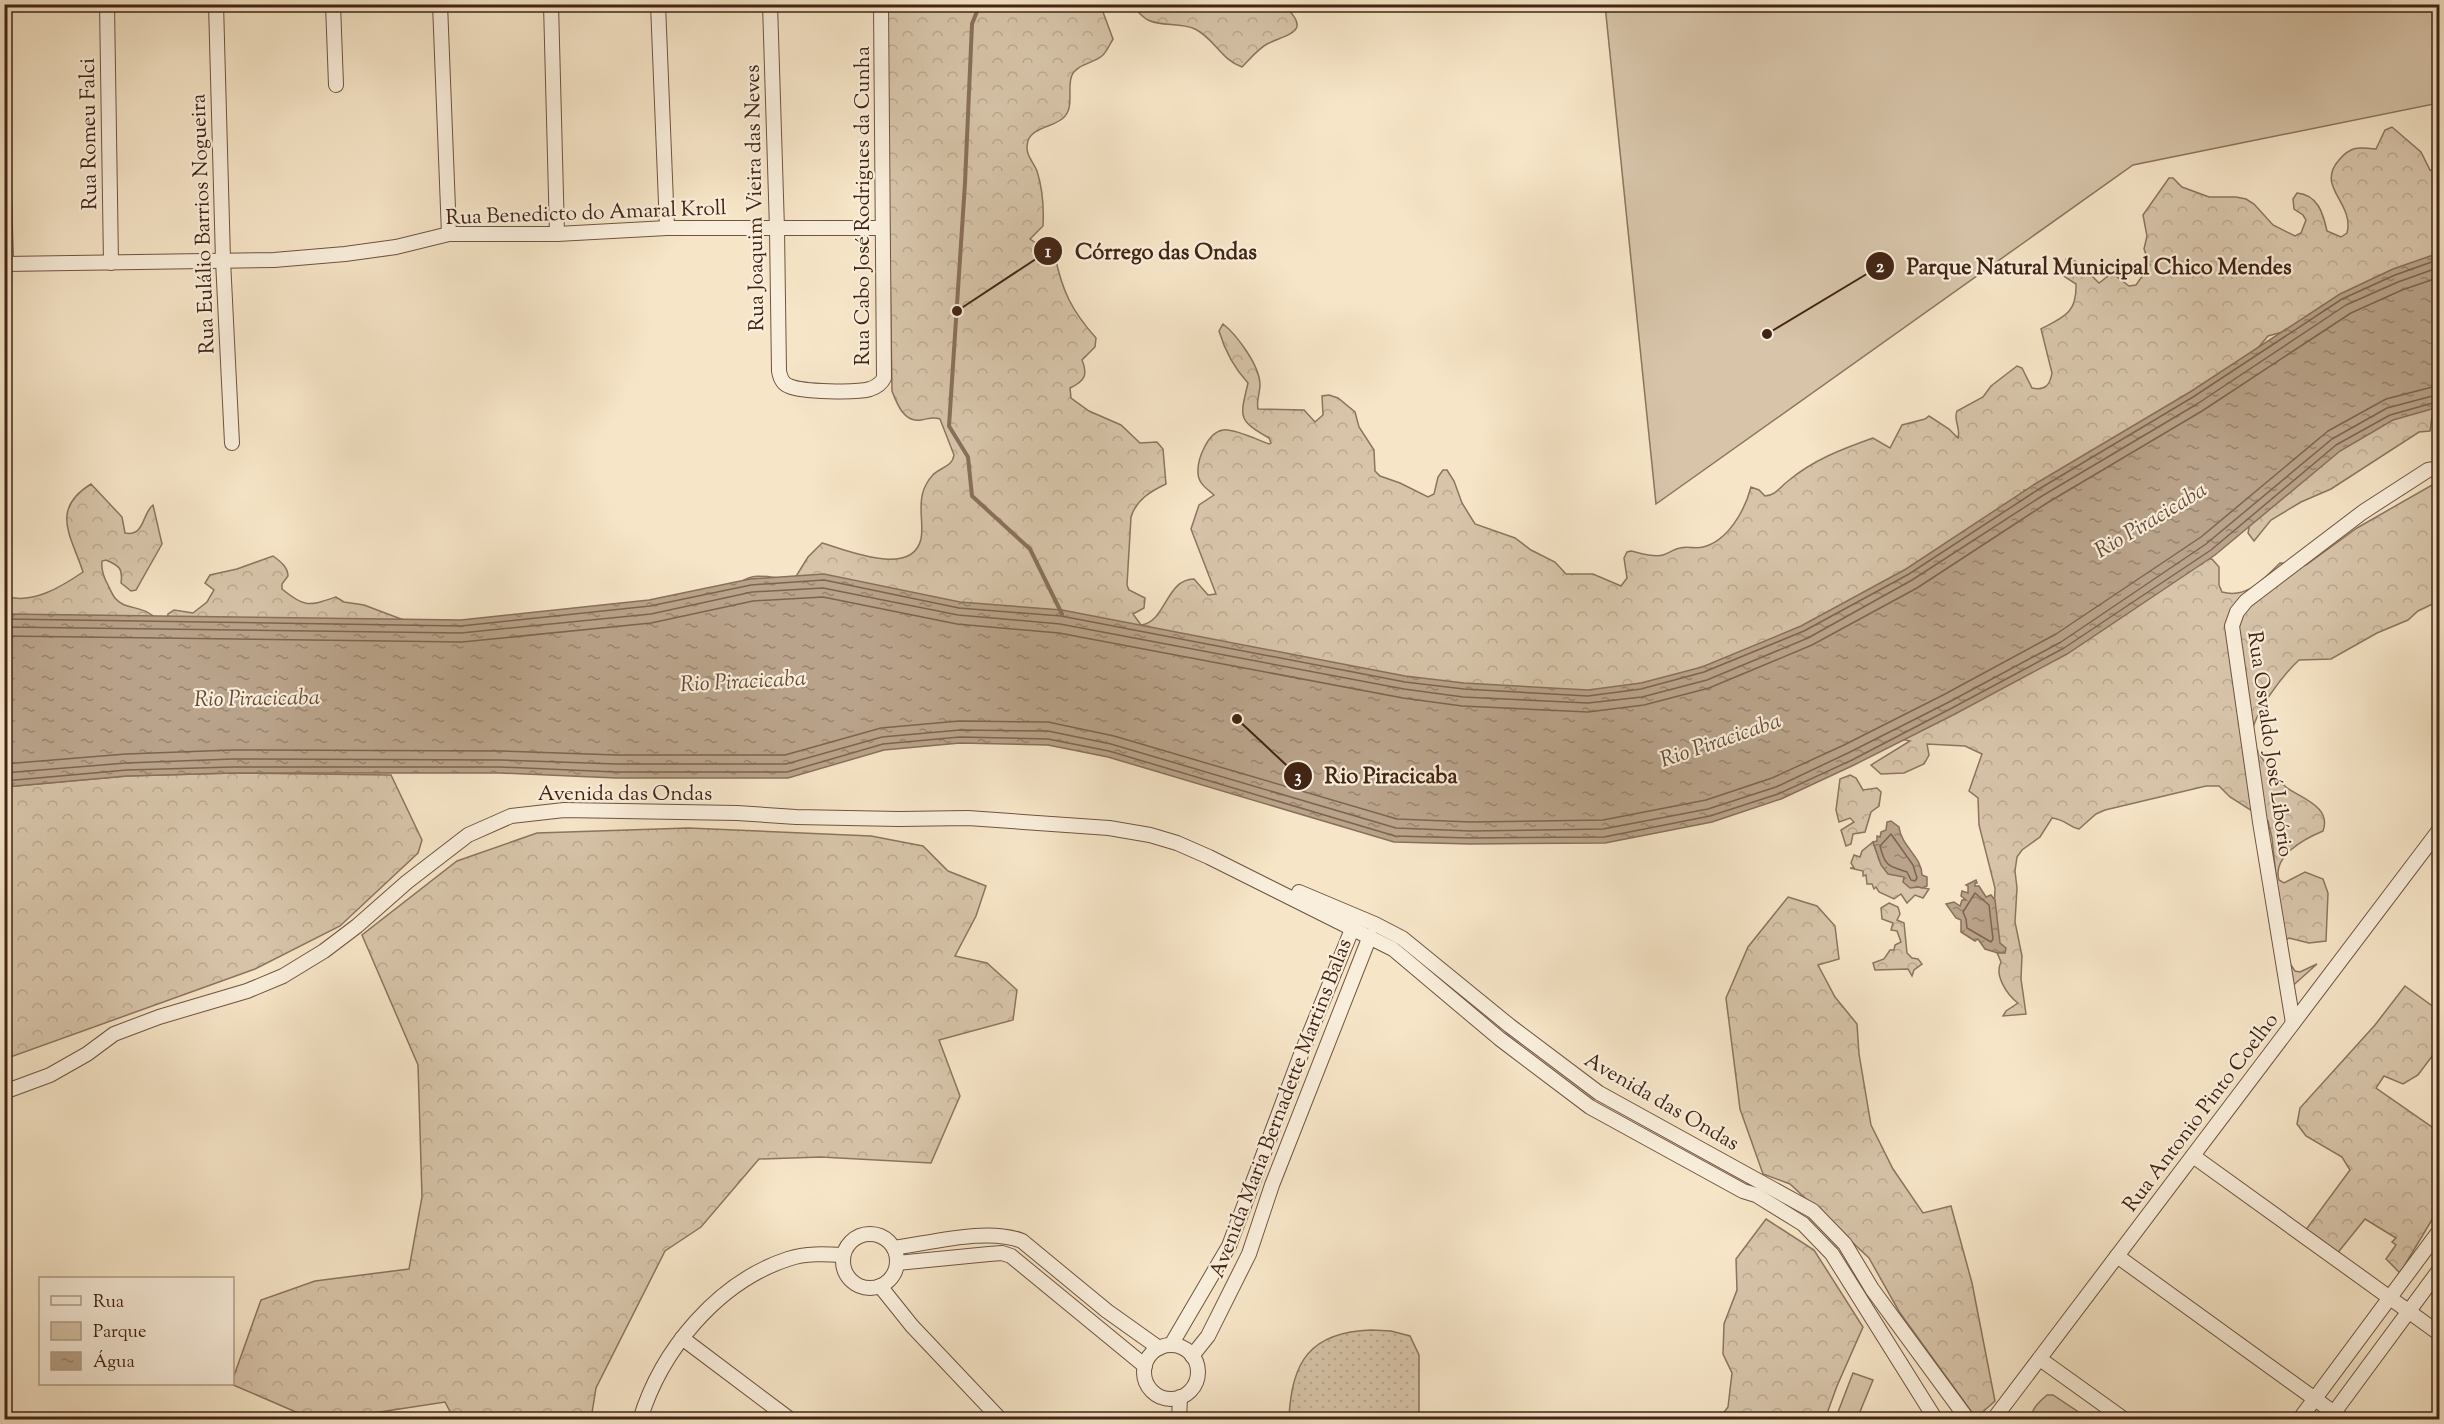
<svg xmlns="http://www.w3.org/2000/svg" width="2444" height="1424" viewBox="0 0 2444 1424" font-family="'Sorts Mill Goudy',serif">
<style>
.grass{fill:url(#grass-dots);stroke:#8c745e;stroke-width:1.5}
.forest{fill:url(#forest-crowns);stroke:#8c745e;stroke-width:1.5}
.park{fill:#d7c4a9;stroke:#8c745e;stroke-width:1.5}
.water{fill:url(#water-ripples);stroke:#89705b;stroke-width:1.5}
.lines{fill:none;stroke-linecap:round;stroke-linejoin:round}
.shore{stroke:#7e644f;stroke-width:1.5}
.stream{stroke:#89705b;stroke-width:4}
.street-casing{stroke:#6f5441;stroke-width:16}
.street{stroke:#f9eedb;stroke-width:14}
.labels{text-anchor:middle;stroke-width:4.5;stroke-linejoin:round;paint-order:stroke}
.street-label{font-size:21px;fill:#422414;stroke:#f9eedb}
.water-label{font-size:22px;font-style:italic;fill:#664a37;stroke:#f9eedb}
.leader{fill:none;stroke:#422414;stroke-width:2}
.callout-dot{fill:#422414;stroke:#f9eedb;stroke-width:2}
.mark-label{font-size:18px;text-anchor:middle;font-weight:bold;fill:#fff}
.callout-label{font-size:22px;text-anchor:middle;font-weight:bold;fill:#422414;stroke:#f9eedb;stroke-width:4.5;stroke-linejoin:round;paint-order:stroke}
</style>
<defs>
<pattern id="grass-dots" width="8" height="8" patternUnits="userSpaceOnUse" patternTransform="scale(1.5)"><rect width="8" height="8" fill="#d7c4a9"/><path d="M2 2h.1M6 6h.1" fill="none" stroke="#baa891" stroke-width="1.8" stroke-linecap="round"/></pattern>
<pattern id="forest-crowns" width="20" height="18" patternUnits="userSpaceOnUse" patternTransform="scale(1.5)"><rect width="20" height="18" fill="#d7c4a9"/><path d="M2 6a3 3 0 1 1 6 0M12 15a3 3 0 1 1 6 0" fill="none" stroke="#baa891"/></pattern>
<pattern id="water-ripples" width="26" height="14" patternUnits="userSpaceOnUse" patternTransform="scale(1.5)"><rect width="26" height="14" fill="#b9a38a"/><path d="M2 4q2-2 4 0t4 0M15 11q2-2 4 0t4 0" fill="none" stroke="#988570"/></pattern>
</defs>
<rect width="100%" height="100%" fill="#f6e5c7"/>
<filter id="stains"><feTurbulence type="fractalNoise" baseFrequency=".00333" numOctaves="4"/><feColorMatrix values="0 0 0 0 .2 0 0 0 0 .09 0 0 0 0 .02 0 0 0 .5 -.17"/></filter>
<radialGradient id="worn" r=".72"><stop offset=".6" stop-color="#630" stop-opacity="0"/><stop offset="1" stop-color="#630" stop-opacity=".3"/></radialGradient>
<path class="grass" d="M1371,1330L1391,1331L1410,1336L1419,1355V1419H1289C1291,1362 1310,1332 1371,1330Z"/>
<g class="forest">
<path d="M1100,4L1113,39C1110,44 1107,51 1103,55C1095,63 1077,64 1072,75C1066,89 1076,108 1062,119C1052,127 1032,128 1028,141C1024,154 1033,161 1037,171C1043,190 1044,207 1043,226L1030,239L1055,256C1062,291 1072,311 1096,338L1095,347L1082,360C1088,375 1085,381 1070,388L1071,398L1089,411L1121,425L1140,443L1157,442L1163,449L1166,484C1151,491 1136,500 1131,517L1127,585L1129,590L1145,598L1144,608L1133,614L1141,625C1166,622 1166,579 1194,579L1208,595L1216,594L1191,529L1199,505L1214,495C1207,489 1198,483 1198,473C1197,459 1208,432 1223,430C1233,428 1258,440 1269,444L1271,443L1269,438C1237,420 1240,417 1248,383C1234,368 1225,351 1219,331L1223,324C1237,335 1260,366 1260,385C1260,394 1256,400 1258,409L1304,410L1315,422L1323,415L1322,396L1329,395L1338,398L1355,412L1359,427L1374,450L1375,471L1380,476L1400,483L1428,497L1434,494L1438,477L1443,470H1447L1454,481L1462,503L1475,524L1515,538L1531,550L1555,562L1566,574H1593L1621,586L1627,578L1624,558L1627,552L1631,551C1640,553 1654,558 1663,555C1669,553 1674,549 1680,548C1688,546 1696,549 1703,547C1728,541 1745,510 1751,487L1759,490L1765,496C1776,495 1780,487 1788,481C1813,460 1842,449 1873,438L1890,448L1902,425L1925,419L1929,416L1949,429L1958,438C1961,428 1953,420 1957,411L1983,397L1991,386L2017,366L2022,368L2032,388C2045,391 2050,385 2052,373L2041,329C2064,317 2077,313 2076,284L2062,275L2066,259L2069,258L2079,263L2099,283L2112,273L2129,286L2136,285L2150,265L2144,249L2147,236L2143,215L2169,178H2173L2182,187L2209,197H2236L2246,199L2254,204L2273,225L2295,236L2301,233L2306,220L2303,215L2294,209L2293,199L2297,193C2318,195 2323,213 2327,231L2341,237L2347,233C2355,203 2315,187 2339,160C2351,146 2358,147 2376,149L2385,130L2392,127L2421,152L2430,170L2439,172V266L2319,322L2268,336L2231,380L2046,491L2024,490L2027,508L1831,631L1577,712L741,582C758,570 777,581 795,578L808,557L822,543C846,550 912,578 921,539C924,523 918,508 923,492C924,488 928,480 932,476C939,467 952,468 954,455L940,419C933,416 928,419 921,420C904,423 897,404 892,391L886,5Z"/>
<path d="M1131,5H1284C1312,32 1290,33 1267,44C1258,49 1249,60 1242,67C1221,60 1214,38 1195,29C1180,22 1162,27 1148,20C1142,17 1136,9 1131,5Z"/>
<path d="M2434,403L2430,431L2419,432L2331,489L2301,502L2271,520L2254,541L2248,533L2253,506L2311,446Z"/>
<path d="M91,484L122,517L125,533C145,537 142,513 153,505L162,544L136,590L131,591L121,583C123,569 120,566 106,560L102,561C101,569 104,578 108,585C110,589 112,594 115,598C125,611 144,604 157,620L5,648V596C32,605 61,587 83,572C72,537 49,510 91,484Z"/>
<path d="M2432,485L2439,486V601L2418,611L2408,620L2377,633L2331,659L2299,660C2283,675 2255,711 2252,733C2250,746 2276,779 2286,787C2300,798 2332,806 2323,831C2304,839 2272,856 2279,880L2284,883L2305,872L2323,879L2328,893L2326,941L2309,943L2289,938L2286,940L2289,962L2295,971L2300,972L2317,964L2288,990L2272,838L2268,821L2230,797L2219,786H2206L2105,810L2096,814L2079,829C2068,827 2067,820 2052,818L2040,837L2022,850L2017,857L2015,871L2017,888L2015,922L2022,956L2021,979L2026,1014L2003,1016L2006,1011L2018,1003C2007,995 1994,975 2001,962L1993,943L1995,888L1979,825L1978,798L1969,791L1982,754L1965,746L1927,744L1929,755L1924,764L1904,773L1881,774L1871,765L1910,741L1892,737L2185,569L2202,564L2206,559H2212L2219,567V585L2222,592C2248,599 2263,579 2280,563L2306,565L2357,528Z"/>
<path d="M273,556C280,561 288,567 288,576L282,584V589C305,608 309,606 336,597L344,602L364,605L409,622L166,626L168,614L174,610L193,613L207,602L214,590L205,583L210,575L237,569Z"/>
<path d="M233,773L391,775L422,840L418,853L340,926L255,969L5,1059V787L127,776Z"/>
<path d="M1850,775L1856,778L1863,790L1877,788L1881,792L1879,806L1871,812L1865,832L1853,834L1851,844L1846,846L1841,830L1854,822L1850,818L1839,822L1836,810L1840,779Z"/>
<path d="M688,828L871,836L923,846L948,871L986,886L976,916L955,956L987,963L1017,990L1013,1020L939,1040L960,1096L931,1163L821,1157L759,1159L701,1227L665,1251L596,1388L591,1419H454L445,1402L334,1419H312L231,1384L261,1300L315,1281L409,1269L422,1197L418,1065L362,935L457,861L537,833Z"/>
<path d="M1873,842L1880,862L1899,863L1919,887L1929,889L1923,898L1915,895L1907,903L1901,894L1894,899L1879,892L1876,887L1874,889L1872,884H1867L1866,875L1863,876V871L1850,868H1854L1851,863L1854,855L1860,857L1862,851Z"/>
<path d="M1788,897L1817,906L1835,926L1839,959L1818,965L1835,997L1857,1024L1859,1054L1871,1125L1893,1169L1923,1213L1951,1206L1972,1283L1995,1401L1976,1418L1900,1313L1869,1258L1790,1184L1763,1174L1740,1109L1726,998L1748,947Z"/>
<path d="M1889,903L1898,907L1900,914L1897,920L1904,923L1907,953L1912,958L1918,959L1922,964L1914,970L1912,976L1908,969L1875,970L1873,963L1884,959L1890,950H1894L1895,945L1901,942L1897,931L1891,930L1893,923L1882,919L1881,908Z"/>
<path d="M2405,986L2439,1011V1047L2418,1075L2403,1084L2384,1076L2376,1088L2439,1132V1208L2400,1273L2386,1259L2396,1245L2392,1242L2396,1238L2365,1219L2336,1255L2305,1231L2350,1170L2342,1157L2306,1136L2297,1124L2300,1108L2375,1025Z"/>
<path d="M1766,1219L1814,1250L1863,1327L1837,1386L1825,1419H1719L1728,1407L1732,1373L1723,1354L1724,1324L1737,1290L1736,1259Z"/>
</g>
<g class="park">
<path d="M1605,5H2439V103L2133,165L1656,504Z"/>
<path d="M1853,1373L1873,1380L1857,1419L1838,1412Z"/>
<path d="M2047,1395H2053L2089,1419H2031C2031,1409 2039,1402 2047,1395Z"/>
</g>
<g class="water">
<path d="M2439,253V407L2393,420L2340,451L2215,555L2067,654L1955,714L1854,765L1781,799L1712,822L1605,843L1470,844L1394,842L1108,757L1048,745L960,743L884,750L788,778H616L500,773H233L127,776L5,787V614L461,620L649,600L750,579L824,574L960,602L1062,610L1405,676L1464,683L1588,690L1641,683L1702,667L1801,626L1906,569L2035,484L2190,392L2340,294L2393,269Z"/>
<path d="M1891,821L1899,827C1901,846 1922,857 1922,875L1927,877V886L1922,888L1919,887L1910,888L1903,882L1904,877L1888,874L1881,865L1873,842L1877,841V836L1880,837L1881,832L1886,830L1887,822Z"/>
<path d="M1976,880L1977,883H1975V886H1979L1986,897L1991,895L1995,900L2000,943L2006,948L2005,953H1998L1985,949L1978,939L1975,941L1961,932V920L1956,918L1946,904L1954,902L1960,906L1962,900H1966L1961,896L1962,891L1968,893V886L1966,885Z"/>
</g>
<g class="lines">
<g class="shore">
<path d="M4,619L461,626L650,606L751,585L824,580L959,608L1061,616L1405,682L1464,689L1588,696L1641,689L1704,672L1804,631L1909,574L2039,489L2193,397L2342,299L2395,275L2440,259"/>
<path d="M4,627L461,633L651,614L752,592L823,588L958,615L1060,624L1404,689L1463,697L1588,703L1642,697L1707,680L1808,638L1912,580L2042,496L2197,404L2346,305L2398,282L2440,267"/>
<path d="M4,636L462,642L651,623L753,601L823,597L957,624L1059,633L1403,698L1462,706L1588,712L1644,705L1709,688L1812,645L1917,588L2047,503L2202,411L2351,313L2402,290L2440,277"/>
<path d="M4,764L126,754L233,750L501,751L617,755H785L881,728L959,721L1048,722L1114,736L1397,819L1470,822L1603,820L1706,800L1772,778L1844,745L1945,694L2056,634L2201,537L2328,431L2386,399L2440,385"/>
<path d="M4,773L126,763L233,759L501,760L616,764H786L882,737L960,730L1048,731L1111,744L1396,828L1470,831L1603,829L1708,809L1776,787L1848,753L1949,702L2061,642L2206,544L2332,439L2387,408L2440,394"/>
<path d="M4,781L127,770L233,767H500L616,772H787L883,744L960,737L1048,739L1109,751L1395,836L1470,838L1604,837L1710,816L1778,794L1852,760L1952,708L2064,648L2211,550L2336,445L2390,415L2440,401"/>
<path d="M1891,834L1913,865L1917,878L1915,881L1911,880L1907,872C1889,866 1885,867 1880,846Z"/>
<path d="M1975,893L1989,905L1993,939L1991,942L1967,928L1966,919L1963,912Z"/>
</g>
<path class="stream" d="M980,4L972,24L965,183L949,426L968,457L972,496L1030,549L1062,614"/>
<g class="street-casing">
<g id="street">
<path d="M107,4L111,263"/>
<path d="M216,4L223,260L232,443"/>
<path d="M333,4L336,85"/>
<path d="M440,4L449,234"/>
<path d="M551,4L557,234"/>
<path d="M658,4L667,228"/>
<path d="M770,4L777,229L779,371C780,377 783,384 789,386C801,392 857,393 870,389C876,387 881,384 884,378L881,4"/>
<path d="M4,188L6,264"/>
<path d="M4,264L274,260L345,254L396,247L449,234H557L667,228H882"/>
<path d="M1299,892L1375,924L1402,938L1510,1026L1599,1093L1813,1211L1845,1244L1872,1289L1968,1420"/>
<path d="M2293,1023L2260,822L2232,626L2237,612L2246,601L2363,512L2428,470L2440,468"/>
<path d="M4,1092L50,1075L87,1054L114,1034L159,1017L247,991L283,976L324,951L357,926L407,882L468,835L511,816L564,810L737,813L796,817L899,819L968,818L1109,828L1150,835L1177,843L1209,857L1393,949L1500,1039L1590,1107L1743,1191L1756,1195L1803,1224L1832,1254L1936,1420"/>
<path d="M2193,1156L2440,1334"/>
<circle cx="870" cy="1261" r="27"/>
<path d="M894,1248C931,1243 988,1227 1022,1241L1107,1311L1159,1348"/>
<path d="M2117,1256L2344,1420"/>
<path d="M897,1263L989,1254L1002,1253L1011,1256L1145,1366"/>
<path d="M880,1286L912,1326L1001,1420"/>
<path d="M682,1338L791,1420"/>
<path d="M1171,1345L1229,1246L1300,1057L1353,927"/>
<circle cx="1171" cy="1372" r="27"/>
<path d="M1192,1356L1208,1336L1249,1254L1272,1185L1370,936"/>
<path d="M2040,1359L2125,1420"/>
<path d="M2330,1418L2440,1269"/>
<path d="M640,1420C661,1350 718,1282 788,1259C806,1253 825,1254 843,1255"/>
<path d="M1179,1420L1180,1397"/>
<path d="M1993,1420L2440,829"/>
<path d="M2299,1420L2440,1230"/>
</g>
</g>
<use href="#street" class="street"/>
</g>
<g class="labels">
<g class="street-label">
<text transform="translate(88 134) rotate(-91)" y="7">Rua Romeu Falci</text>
<text transform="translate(754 198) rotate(-91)" y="7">Rua Joaquim Vieira das Neves</text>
<text transform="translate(862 206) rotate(-90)" y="7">Rua Cabo José Rodrigues da Cunha</text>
<text transform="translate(586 212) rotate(-2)" y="7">Rua Benedicto do Amaral Kroll</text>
<text transform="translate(202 224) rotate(-92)" y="7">Rua Eulálio Barrios Nogueira</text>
<text transform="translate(2271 744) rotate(82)" y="7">Rua Osvaldo José Libório</text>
<text x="625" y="800">Avenida das Ondas</text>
<text transform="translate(1662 1101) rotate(30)" y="7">Avenida das Ondas</text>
<text transform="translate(1280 1108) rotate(-69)" y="7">Avenida Maria Bernadette Martins Balas</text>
<text transform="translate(2200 1112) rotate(-53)" y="7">Rua Antonio Pinto Coelho</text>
</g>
<g class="water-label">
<text transform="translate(2150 519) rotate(-31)" y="8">Rio Piracicaba</text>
<text transform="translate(743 680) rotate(-3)" y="8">Rio Piracicaba</text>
<text transform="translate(257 697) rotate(-1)" y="8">Rio Piracicaba</text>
<text transform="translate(1720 739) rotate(-19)" y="8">Rio Piracicaba</text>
</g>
</g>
<path class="leader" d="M957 311L1048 251M1767 334L1880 266M1237 719L1298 776"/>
<g class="callout-dot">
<circle cx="957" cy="311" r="6"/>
<circle cx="1767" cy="334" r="6"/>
<circle cx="1237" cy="719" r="6"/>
<circle cx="1048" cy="251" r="15"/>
<circle cx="1880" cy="266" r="15"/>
<circle cx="1298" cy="776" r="15"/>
</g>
<g class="mark-label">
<text x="1048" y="257">1</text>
<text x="1880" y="272">2</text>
<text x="1298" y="782">3</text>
</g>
<g class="callout-label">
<text x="1166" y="259">Córrego das Ondas</text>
<text x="2099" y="274">Parque Natural Municipal Chico Mendes</text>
<text x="1391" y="783">Rio Piracicaba</text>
</g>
<rect width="2444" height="1424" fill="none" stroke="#f6e5c7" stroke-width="24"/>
<rect x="6" y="6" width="2432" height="1412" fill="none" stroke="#422414" stroke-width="3"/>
<rect x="12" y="12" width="2420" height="1400" fill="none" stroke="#422414" stroke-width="1.5"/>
<rect x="39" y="1277" width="195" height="108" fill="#f9eedb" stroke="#b09d8b" stroke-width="1.5"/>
<rect x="51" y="1296" width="30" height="9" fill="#f9eedb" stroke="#b09d8b" stroke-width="1.5"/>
<text x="93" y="1307" font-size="18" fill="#422414">Rua</text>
<rect x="51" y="1322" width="30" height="18" fill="#d7c4a9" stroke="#b09d8b" stroke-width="1.5"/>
<text x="93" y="1337" font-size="18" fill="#422414">Parque</text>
<rect x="51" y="1352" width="30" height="18" fill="url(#water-ripples)" stroke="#b09d8b" stroke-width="1.5"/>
<text x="93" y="1367" font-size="18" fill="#422414">Água</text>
<rect width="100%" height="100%" filter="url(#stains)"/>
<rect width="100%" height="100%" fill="url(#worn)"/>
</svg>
